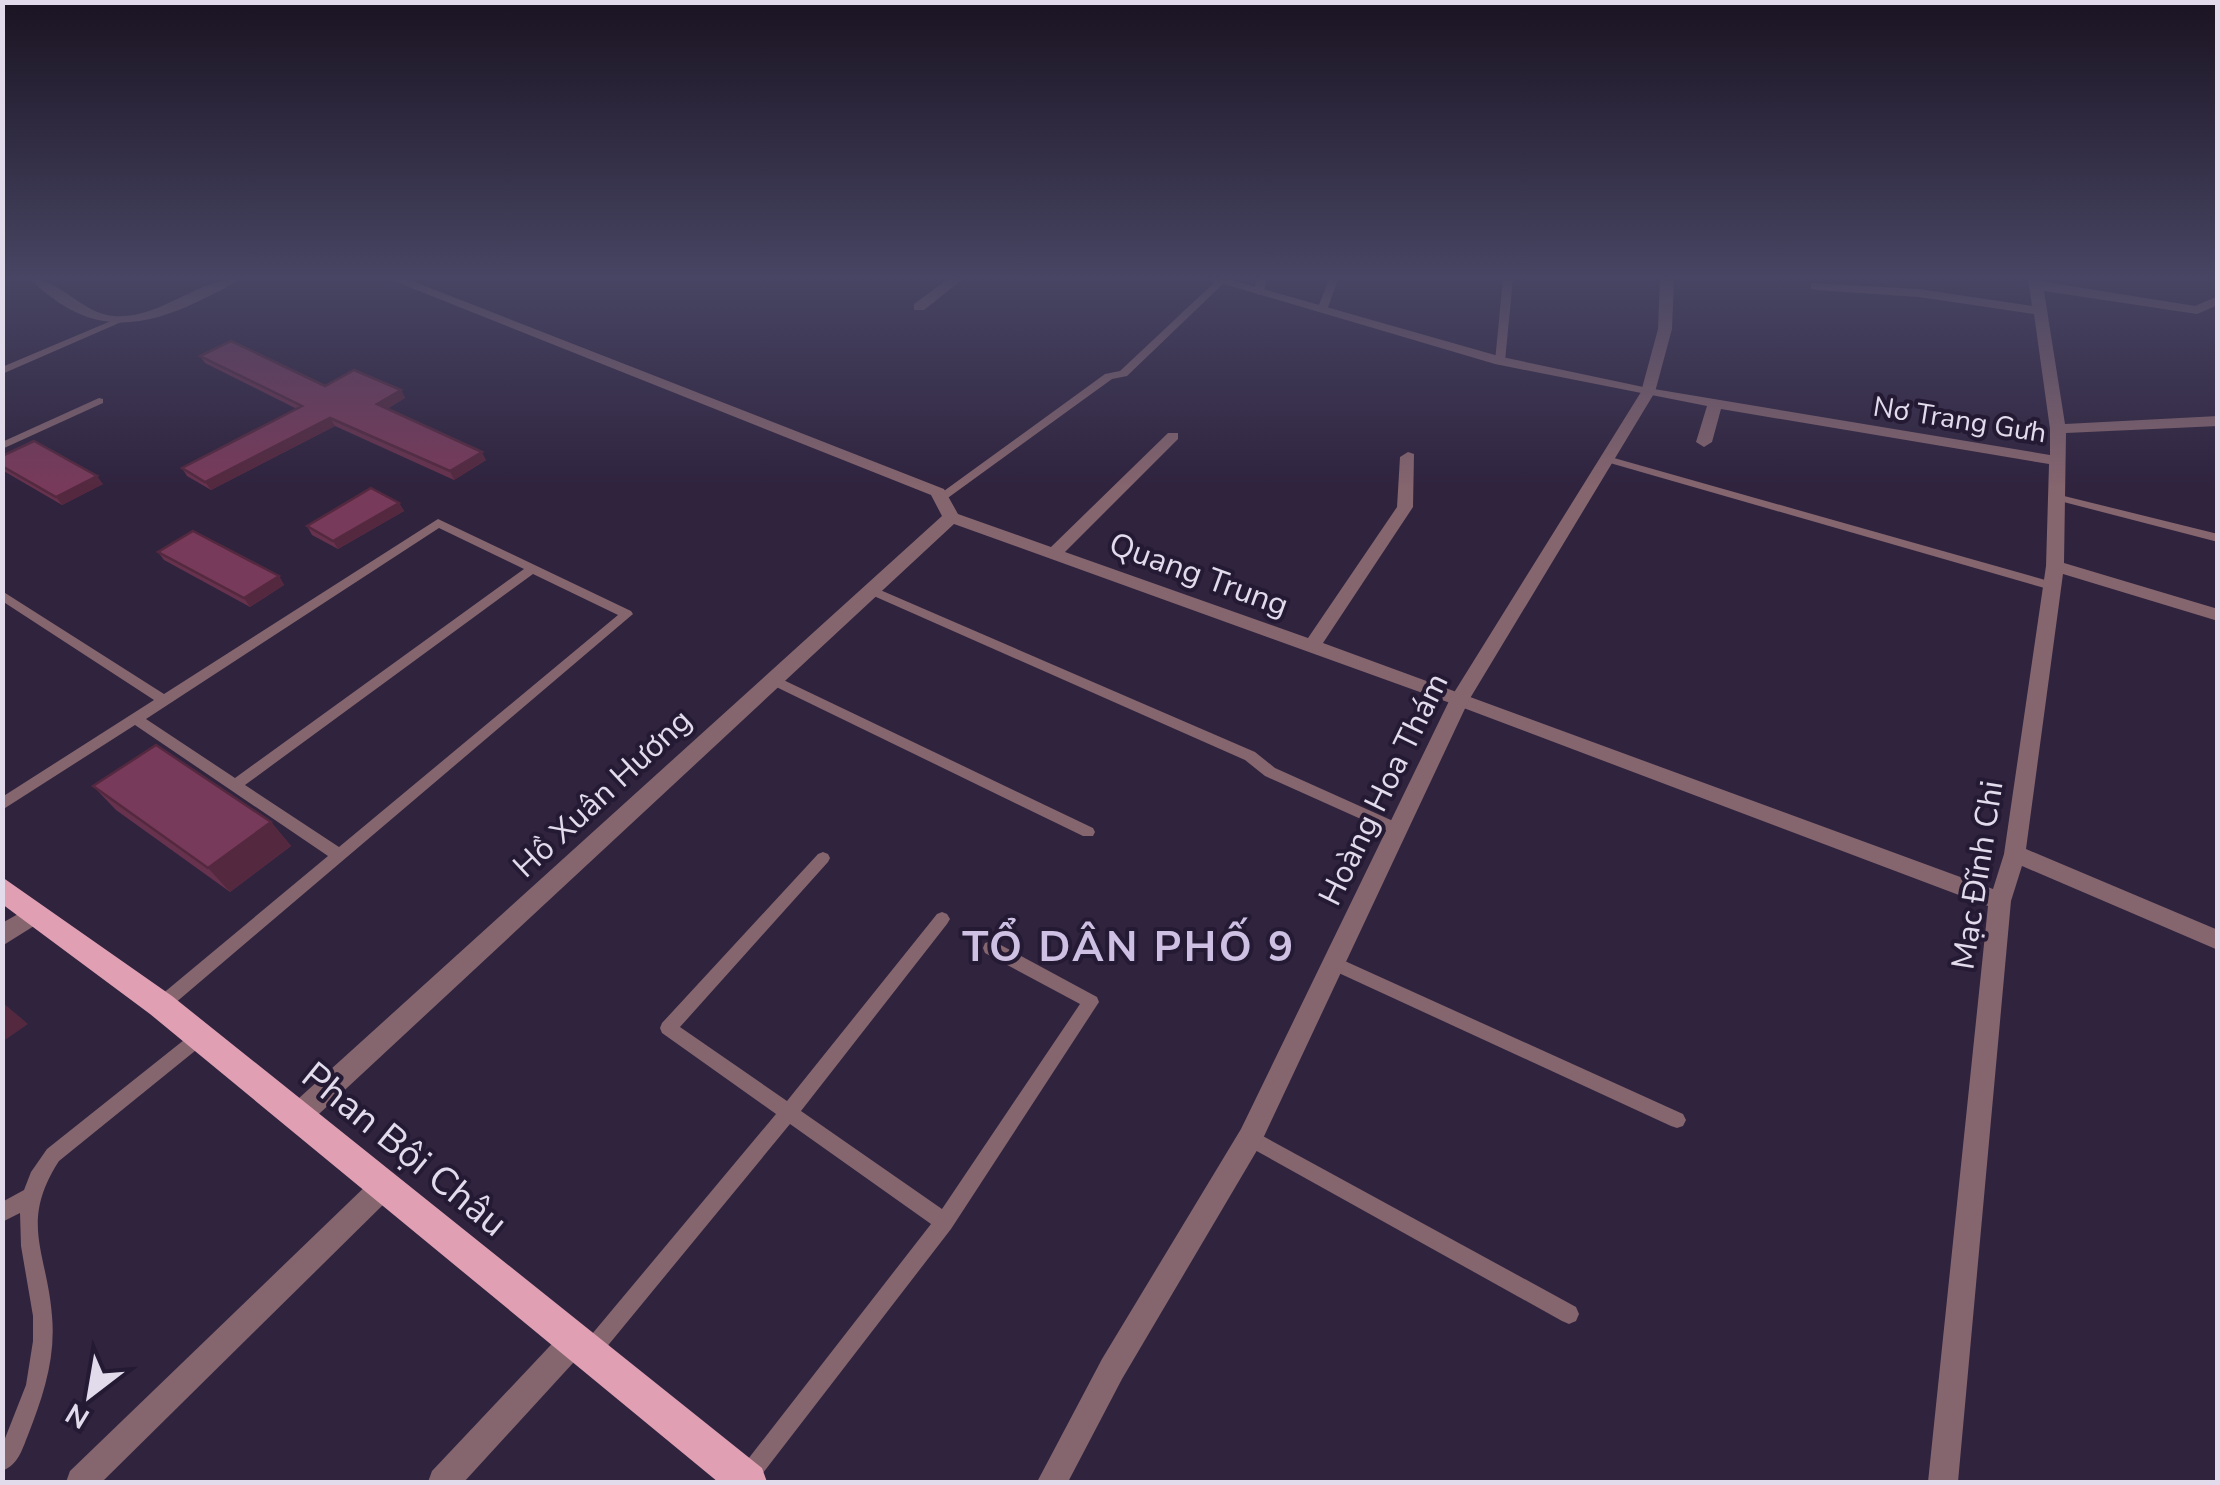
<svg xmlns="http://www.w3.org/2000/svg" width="2220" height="1485" viewBox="0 0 2220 1485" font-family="'Nunito Sans',sans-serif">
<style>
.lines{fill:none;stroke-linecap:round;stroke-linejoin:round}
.service{fill:#85656e;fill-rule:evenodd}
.minor{fill:#85656e;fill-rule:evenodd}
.tertiary{fill:#85656e;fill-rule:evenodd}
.primary{fill:#e09fb2;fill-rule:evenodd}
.wall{fill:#67324d}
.shaded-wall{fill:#54293f}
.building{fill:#783a5a;stroke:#54293f;stroke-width:2.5}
.labels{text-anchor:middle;stroke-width:8;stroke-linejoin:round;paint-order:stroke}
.far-street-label{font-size:28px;fill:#e1dbec;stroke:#251a34}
.street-label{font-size:32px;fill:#e1dbec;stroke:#251a34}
.near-street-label{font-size:38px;fill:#e1dbec;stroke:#251a34}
.district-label{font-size:42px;font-weight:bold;letter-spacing:2.5px;fill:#cdc0e2;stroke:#251a34}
</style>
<rect width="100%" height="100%" fill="#2f233e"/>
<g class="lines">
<g class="service">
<path d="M1218,279L1226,281L1127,376L1112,379L945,500H937V496L1105,374L1120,371Z"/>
<path d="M1257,279H1266L1264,292L1259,295L1254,292Z"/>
<path d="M1329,279H1338L1327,310L1319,312L1317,310Z"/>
<path d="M1503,279H1513L1505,361L1500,364L1495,361Z"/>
<path d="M118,318L126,320L2,374V367Z"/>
<path d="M99,398L103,399V403L2,449V442Z"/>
<path d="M1607,456L2056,583L2058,586L2056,589H2048L1603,461V457Z"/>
<path d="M2056,494L2218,534V542L2052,499V495Z"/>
<path d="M438,519L631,611L633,614L167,1010L161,1012L155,1010L153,1005L155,1000L328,856L135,725L2,810V797L154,700L2,601V591L164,694ZM439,528L524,569L235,778L146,719ZM533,574L618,615L339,847L245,785Z"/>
<path d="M871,586L1255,752L1275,768L1402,825L1404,829L1402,833H1392L1265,776L1245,760L867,593L865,590Z"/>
<path d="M773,675L1093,828L1095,832L1093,836H1083L768,683L766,680L768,677Z"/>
<path d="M823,852L828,854L830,858L828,862L680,1027L787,1101L937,914L942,912L947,914L950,919L947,924L801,1111L942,1209L1080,1004L985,953L983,948L985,943L991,941L997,943L1097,997L1099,1002L951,1229L756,1482H736L734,1479L738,1472L931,1224L790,1124L596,1360L589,1363L582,1360L579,1353L582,1346L776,1114L662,1033L660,1028L662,1023L818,854Z"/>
<path d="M1336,957L1683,1114L1686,1120L1683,1126L1677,1128L1671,1126L1330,969L1328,964L1330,959Z"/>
<path d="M200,1029L206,1032L208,1037L206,1042L59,1161C19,1223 47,1251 52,1316C56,1358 43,1397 28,1435C22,1450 18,1465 2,1471V1446L26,1385L33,1341V1316L21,1246L20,1213L2,1222V1202L24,1190L31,1172L47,1149L194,1032Z"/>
<path d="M1250,1129L1576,1307L1579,1314L1576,1321L1569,1324L1562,1321L1244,1144L1241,1138L1244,1132Z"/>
</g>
<g class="minor">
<path d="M30,279C61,279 81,313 113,316C160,320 195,279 239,279C228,288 212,294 199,301C132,333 85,332 30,279Z"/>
<path d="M389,279H407L944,489L958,514L1051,547L1168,433H1178V439L1065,552L1308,638L1397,507L1400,457L1408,452L1414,454L1413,507L1323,643L1993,889L2004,854L2046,566L2049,464L1721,409L1712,442L1704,447L1696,442L1707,406L1495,364L1207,279H1228L1502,357L1648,388L2050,455V429L2034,314L1919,297L1816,290L1811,289V283L1919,289L2032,306L2028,279L2195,306L2218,296V305L2197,314L2044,291L2065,424L2218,416V426L2066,433L2064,563L2218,609V621L2063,574L2026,849L2218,930V950L2022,866L2011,901L1958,1482H1928L1988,906L1453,704L954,524L306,1126L297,1129L288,1126L284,1117L288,1108L942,516L931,495Z"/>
<path d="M948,279H963L924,310H914V304Z"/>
<path d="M34,905L42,907L45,914L42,921L2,946V923Z"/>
<path d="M383,1174L392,1178L396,1187L392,1196L102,1482H66L70,1471L374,1178Z"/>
<path d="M574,1327L584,1331L588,1341L584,1351L464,1482H428L432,1471L564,1331Z"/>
</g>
<path class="tertiary" d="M1660,279H1674L1672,329L1655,392L1469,700L1259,1147L1122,1379L1068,1482H1037L1102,1359L1241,1129L1450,699L1641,392L1658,329Z"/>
<path class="primary" d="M2,877L172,996L762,1468L767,1482H718L150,1014L2,904Z"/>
</g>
<g class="wall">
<path d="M200,356L325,386L401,390L405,398L387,409L486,460L454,480L335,426L211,490L187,476L182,468L297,409L205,363Z"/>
<path d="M2,456L103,484L62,505L2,470Z"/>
<path d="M399,503L404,511L338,549L312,535L307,526Z"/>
<path d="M158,552L279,576L284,585L250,607L164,560Z"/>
<path d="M93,786L271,822L291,846L230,892L116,810Z"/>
</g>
<g class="shaded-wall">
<path d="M401,390L405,398L381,412L377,404Z"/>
<path d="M330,418L335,426L211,490L205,482Z"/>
<path d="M482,452L486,460L454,480L450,471Z"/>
<path d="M97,476L103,484L62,505L56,497Z"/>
<path d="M399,503L404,511L338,549L333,541Z"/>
<path d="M279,576L284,585L250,607L244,598Z"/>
<path d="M271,822L291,846L230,892L208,868Z"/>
<path d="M2,1002L28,1024L2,1042Z"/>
</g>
<g class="building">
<path d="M231,341L325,386L354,370L401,390L377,404L482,452L450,471L330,418L205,482L182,468L302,406L200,356Z"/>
<path d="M34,441L97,476L56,497L2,466V456Z"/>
<path d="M371,488L399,503L333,541L307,526Z"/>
<path d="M193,531L279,576L244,598L158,552Z"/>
<path d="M156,745L271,822L208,868L93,786Z"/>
</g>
<linearGradient id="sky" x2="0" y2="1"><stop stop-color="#1a1322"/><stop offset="0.57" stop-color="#474563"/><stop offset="1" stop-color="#474563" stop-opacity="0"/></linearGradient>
<rect width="2220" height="487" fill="url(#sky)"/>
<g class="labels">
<g class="far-street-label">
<text transform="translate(1960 419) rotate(9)" y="10">Nơ Trang Gưh</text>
</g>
<g class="street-label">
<text transform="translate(1199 574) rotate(20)" y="11">Quang Trung</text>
<text transform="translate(1383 789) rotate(-64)" y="11">Hoàng Hoa Thám</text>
<text transform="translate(602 793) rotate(-43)" y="11">Hồ Xuân Hương</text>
<text transform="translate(1977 875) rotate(-81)" y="11">Mạc Đĩnh Chi</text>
</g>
<g class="near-street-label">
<text transform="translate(405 1149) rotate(39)" y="13">Phan Bội Châu</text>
</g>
<g class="district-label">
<text x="1129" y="961">TỔ DÂN PHỐ 9</text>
</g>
</g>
<rect width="2220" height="1485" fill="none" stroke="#e1dbec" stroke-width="10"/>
<g transform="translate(90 1395) rotate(211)" stroke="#251a34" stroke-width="8" paint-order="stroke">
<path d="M0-8L18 38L0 25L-18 38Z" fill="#e1dbec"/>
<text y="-15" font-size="28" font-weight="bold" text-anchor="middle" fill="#e1dbec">N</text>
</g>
</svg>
